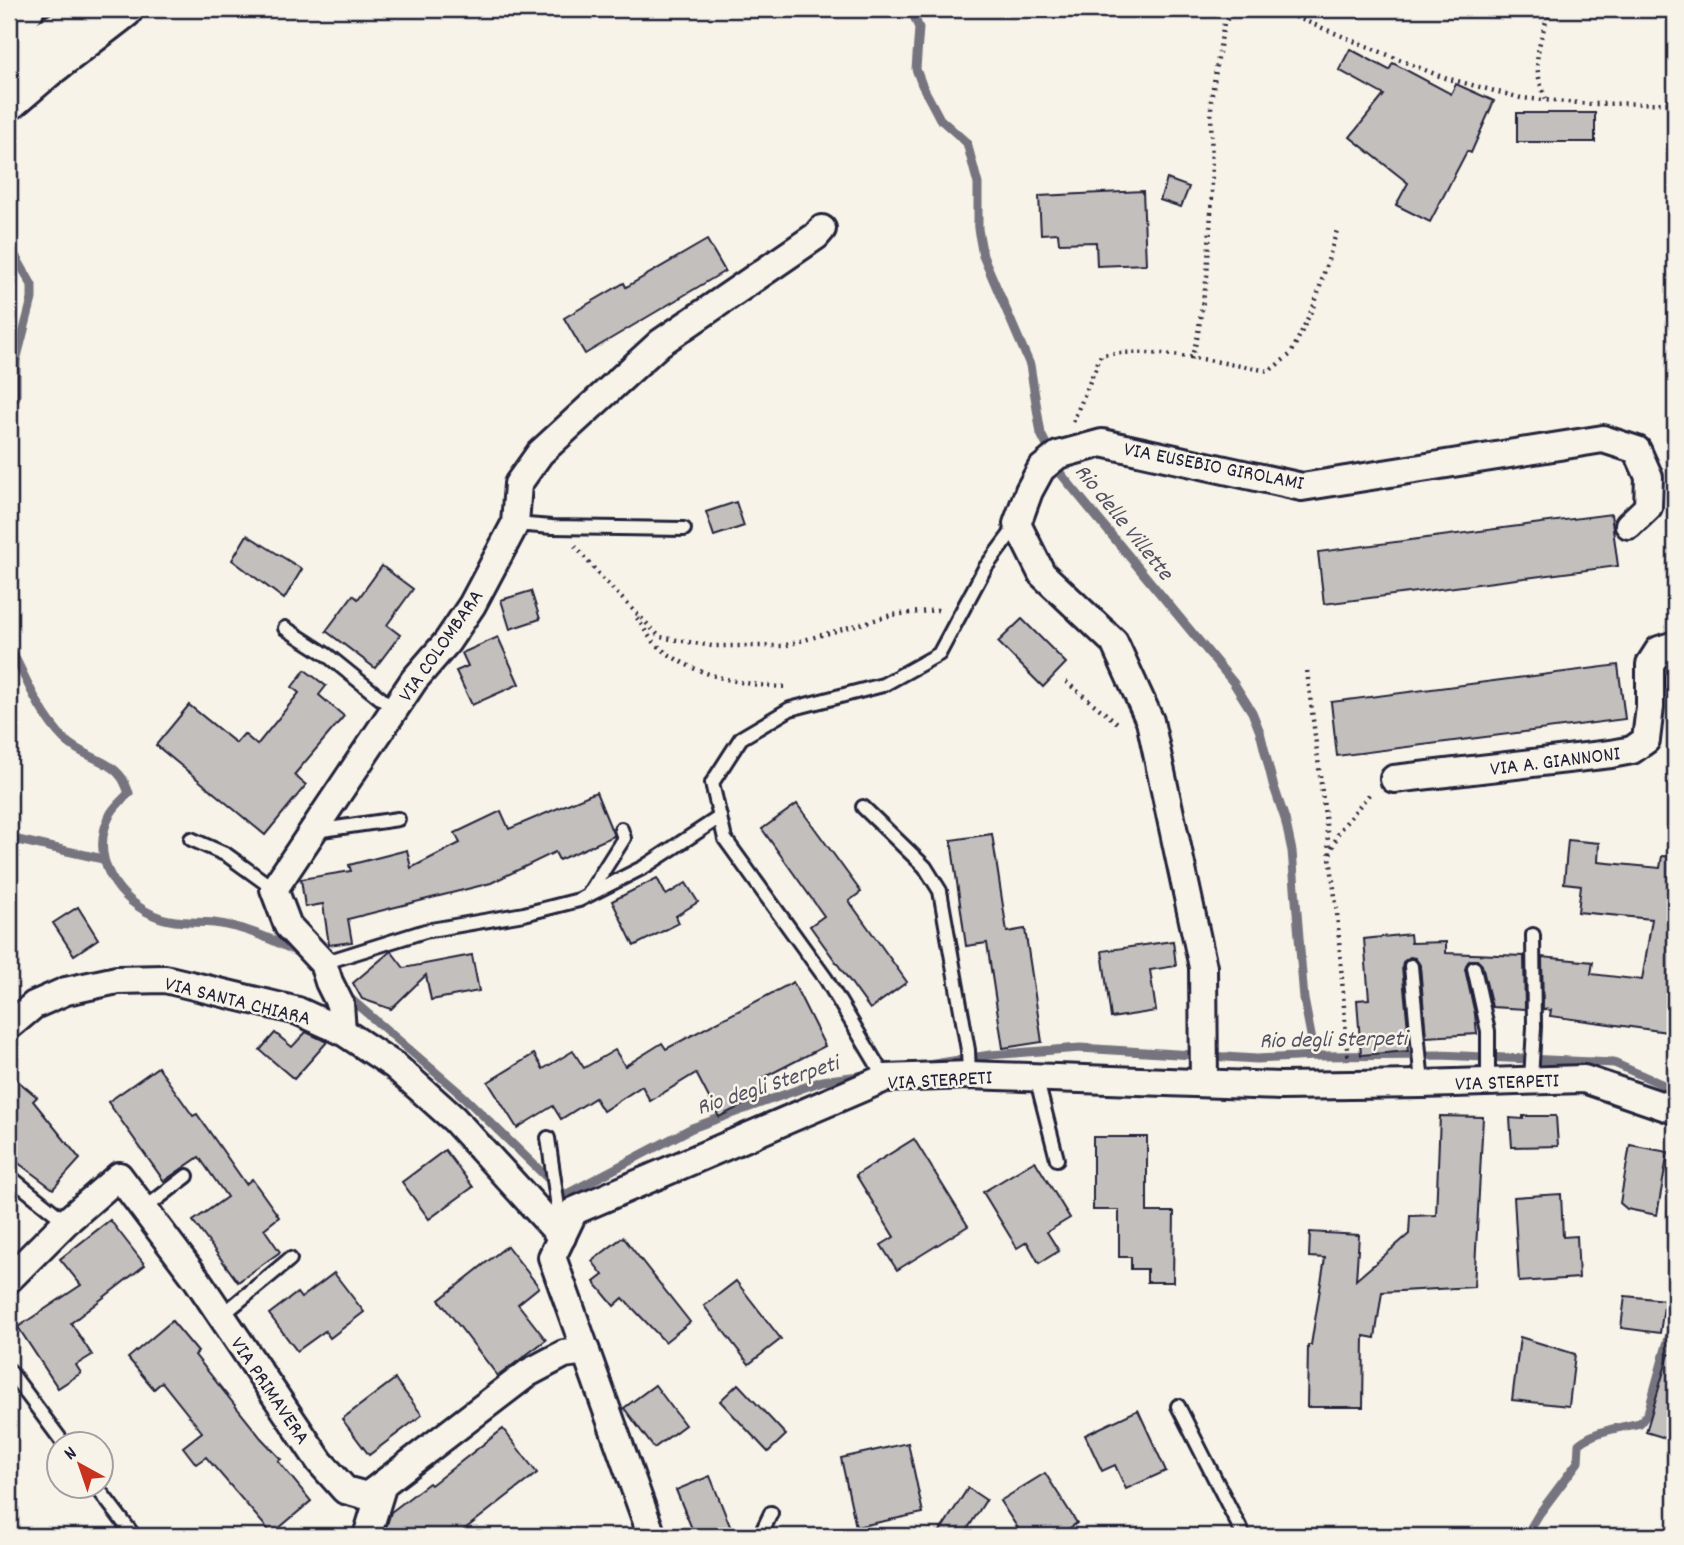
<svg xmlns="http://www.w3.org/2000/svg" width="1684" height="1545" viewBox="0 0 1684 1545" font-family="Dekko,sans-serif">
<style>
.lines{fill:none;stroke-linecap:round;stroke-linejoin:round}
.stream{stroke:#76747f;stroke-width:9}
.building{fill:#c2bfbd;stroke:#22223b;stroke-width:2}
.service-casing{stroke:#22223b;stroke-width:18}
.minor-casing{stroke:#22223b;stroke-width:32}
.motorway-casing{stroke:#22223b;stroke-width:44}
.path{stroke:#22223b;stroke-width:4.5;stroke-dasharray:2 5;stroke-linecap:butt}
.service{stroke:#f7f3e8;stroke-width:12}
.minor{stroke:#f7f3e8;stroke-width:26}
.motorway{stroke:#f7f3e8;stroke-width:38}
.labels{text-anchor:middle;stroke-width:5;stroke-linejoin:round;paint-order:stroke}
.street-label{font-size:21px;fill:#22223b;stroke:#f7f3e8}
.water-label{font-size:23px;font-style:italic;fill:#535263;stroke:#f7f3e8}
</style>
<rect width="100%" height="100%" fill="#f7f3e8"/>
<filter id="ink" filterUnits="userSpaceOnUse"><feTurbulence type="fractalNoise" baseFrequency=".0143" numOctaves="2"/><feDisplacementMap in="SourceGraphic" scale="14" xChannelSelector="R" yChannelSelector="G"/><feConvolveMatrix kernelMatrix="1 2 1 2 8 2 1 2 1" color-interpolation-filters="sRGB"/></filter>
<g filter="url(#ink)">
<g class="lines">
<g class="stream">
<path d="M911,9L919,28L916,69L922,85L940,119L967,143L978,184V229L983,256L1030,365L1041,434L1061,474L1233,682L1252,712L1260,732L1273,784L1285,819L1292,851L1304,999L1315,1056"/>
<path d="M9,148L12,141"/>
<path d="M9,245L32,285V299L16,361V397L9,407"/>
<path d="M9,645C26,678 38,712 64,739C80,756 109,759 122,778C125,782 127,789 129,793C123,799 115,806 111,813C87,857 118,903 161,918C178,924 197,921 214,923C245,927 272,939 299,953"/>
<path d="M9,838L103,859"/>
<path d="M346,995L463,1096L565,1195L692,1128L822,1081L866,1075"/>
<path d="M928,1065L990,1055L1080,1048L1257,1059L1315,1056L1440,1055L1614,1063L1675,1090"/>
<path d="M1526,1536L1539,1514L1578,1462L1579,1444C1596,1430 1619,1428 1640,1423L1648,1413L1673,1323L1671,1211L1675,1189"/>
</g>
</g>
<g class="building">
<path d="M1350,49L1389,70L1393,63L1451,94L1456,84L1494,101L1471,153L1467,151L1430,222L1396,205L1408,183L1350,137L1384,95L1339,70Z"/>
<rect x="1517" y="113" width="78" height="29"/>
<path d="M1167,179L1189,187L1181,207L1160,200Z"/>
<path d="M1143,191L1146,264L1097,266L1096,242L1059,243L1058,233L1041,234L1039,196Z"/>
<path d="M707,240L725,271L585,354L564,318L624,283L626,287Z"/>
<path d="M736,502L744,526L714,536L706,512Z"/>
<path d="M1611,514L1618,566L1324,604L1318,552Z"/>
<path d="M247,535L302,569L284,599L232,560Z"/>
<path d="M382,566L413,589L387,625L400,635L375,668L326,631L353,595L358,599Z"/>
<path d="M531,591L540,619L510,629L501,600Z"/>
<path d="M1022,619L1066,663L1043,687L998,642Z"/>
<path d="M498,637L519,684L472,705L456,671L468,666L462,653Z"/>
<path d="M1618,665L1625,719L1337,756L1331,702Z"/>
<path d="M305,670L326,686L319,695L344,716L294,775L306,785L265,835L156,745L189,705L236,743L244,734L257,745L299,693L292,687Z"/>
<path d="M596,792L614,836L559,860L555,852L491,883L348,919L352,942L329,945L323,904L305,907L301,879L351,871L349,865L407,850L411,868L460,843L455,833L501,811L509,829Z"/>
<path d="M797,804L861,892L849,901L907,982L870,1009L810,926L824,916L762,829Z"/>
<path d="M992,834L1007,932L1025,929L1042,1042L1003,1048L987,943L966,946L951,840Z"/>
<path d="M1568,840L1599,843L1598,862L1660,868L1662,856L1675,857V1033L1550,1016L1551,1010L1543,1009L1542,957L1593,962L1591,974L1642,980L1652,919L1578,912L1581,885L1564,883Z"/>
<path d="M657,878L666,895L686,883L698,902L676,916L679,923L634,946L612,901Z"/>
<path d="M78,907L98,939L74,955L53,923Z"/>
<path d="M1410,934L1411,943L1446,942V953L1524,956L1525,1009L1492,1007L1482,965L1477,960H1471L1468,962L1465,969L1475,1014L1477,1034L1426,1037L1420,965L1415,958L1410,957L1403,962L1402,967L1409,1039H1407L1408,1051L1361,1055L1357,1000L1369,999L1364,939Z"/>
<path d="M1173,941L1176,966L1150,970L1156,1011L1111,1018L1102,951Z"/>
<path d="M391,951L404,968L472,955L479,991L431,1000L426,975L391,1009L362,999L353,983Z"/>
<path d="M793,982L825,1046L759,1080L766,1093L719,1117L696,1073L650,1101L642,1086L603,1111L595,1098L561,1119L553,1106L517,1128L488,1082L534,1054L543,1069L573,1051L584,1068L615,1050L625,1066L662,1043L666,1049Z"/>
<path d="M306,1032L327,1042L294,1079L260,1050L275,1033L292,1047Z"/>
<path d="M158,1067L193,1116L197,1114L246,1184L252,1179L279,1217L264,1229L280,1252L238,1282L193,1221L227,1197L199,1157L164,1181L108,1102Z"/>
<path d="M9,1069L18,1081L37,1097L33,1101L80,1159L53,1189L9,1156Z"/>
<path d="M1440,1116L1483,1117L1474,1287L1382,1292L1375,1338L1364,1336L1363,1407H1307L1308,1345H1311L1325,1258L1309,1257L1310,1232L1359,1235L1356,1280L1409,1234L1410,1216L1436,1215Z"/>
<path d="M1523,1116H1556L1558,1146L1512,1147L1510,1118L1523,1119Z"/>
<path d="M1093,1137H1147V1212H1174L1173,1282H1147V1269H1131V1257H1119V1210H1093Z"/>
<path d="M914,1139L968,1226L897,1270L881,1245L894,1237L856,1175Z"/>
<path d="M1630,1145L1668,1152L1657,1215L1627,1209L1620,1203Z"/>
<path d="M445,1150L473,1187L429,1219L402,1182Z"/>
<path d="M1035,1161L1070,1218L1047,1232L1059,1251L1039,1263L1027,1242L1017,1248L983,1192Z"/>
<path d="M1561,1194L1563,1237L1577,1236L1579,1278L1519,1282L1514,1197Z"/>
<path d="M110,1220L145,1265L71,1323L92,1355L76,1365L81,1373L58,1388L18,1327L81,1285L60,1259Z"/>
<path d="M623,1237L690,1322L665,1342L623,1298L614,1306L594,1282L603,1275L592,1261Z"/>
<path d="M507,1246L539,1287L518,1304L546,1340L498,1376L439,1300Z"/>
<path d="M334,1273L364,1312L330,1338L325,1331L297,1351L269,1314L297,1293L301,1298Z"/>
<path d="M736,1281L781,1339L749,1364L704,1306Z"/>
<path d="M1625,1296L1665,1300L1660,1333L1621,1328Z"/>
<path d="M172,1321L198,1352L195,1355L261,1438L281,1459L278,1461L311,1501L272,1534L206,1457L196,1464L183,1447L202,1432L162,1382L154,1389L128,1358Z"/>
<path d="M1520,1337L1575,1354L1569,1406L1512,1400Z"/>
<path d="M1669,1354L1675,1355V1441L1646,1432Z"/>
<path d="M395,1379L422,1415L369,1455L342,1419Z"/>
<path d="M738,1384L786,1435L768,1452L720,1401Z"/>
<path d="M655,1385L685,1425L654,1448L624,1408Z"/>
<path d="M1138,1410L1166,1471L1126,1489L1115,1465L1102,1471L1085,1435Z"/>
<path d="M503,1429L537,1473L456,1536H389L385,1531L391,1512L429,1483L431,1485Z"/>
<path d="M908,1443L923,1513L856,1527L841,1458Z"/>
<path d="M1045,1473L1077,1523L1058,1536H1023L1000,1501Z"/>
<path d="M710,1476L734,1536H695L676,1490Z"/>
<path d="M968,1488L986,1500L963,1536H937Z"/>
</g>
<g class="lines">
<g class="service-casing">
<g id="service">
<path d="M515,524L552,527L684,529"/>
<path d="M285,628L327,655L395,710"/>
<path d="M863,807L925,867L940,891L968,1050L969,1075"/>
<path d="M315,831L398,819"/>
<path d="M191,839L227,855L274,889"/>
<path d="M588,895L624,838L621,829"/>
<path d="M323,963L425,931L524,914L579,900L644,867L720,817"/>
<path d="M1411,966L1422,1084"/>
<path d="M1474,968L1488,1031V1081"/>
<path d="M1036,1077L1057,1159"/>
<path d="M885,1078L826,979L725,839L712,783L741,738L790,709L883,685L939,654L985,568L1017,525"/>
<path d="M1531,1080L1534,1027L1533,935"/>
<path d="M548,1138L561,1228"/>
<path d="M9,1176L66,1222"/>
<path d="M144,1209L187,1176"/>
<path d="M221,1316L290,1259"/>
<path d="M9,1370L64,1444"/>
<path d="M1178,1406L1244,1536"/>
<path d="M96,1486L134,1536"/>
<path d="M760,1536L771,1513"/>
</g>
</g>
<g class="minor-casing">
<g id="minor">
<path d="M1394,779L1611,754L1632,750L1646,740L1650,707V664L1659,650L1675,645"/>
<path d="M9,1026L34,1005L66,991L117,980L165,979L298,1011L342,1031L395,1066L454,1119L562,1237"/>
<path d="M342,1031L340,1004L329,982L323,963L288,926L274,889L414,680L447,642L472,605L515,524L518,484L540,453L660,343L816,236L822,229"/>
<path d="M1204,1083L1203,967L1150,721L1114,642L1042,574L1017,524L1029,491L1041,469L1058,455L1102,443L1302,487L1603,439L1637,450L1649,477L1648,507L1629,525"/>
<path d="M9,1279L66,1222L119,1176L198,1281L320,1462L345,1490L367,1496L528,1373L564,1354L586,1351"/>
<path d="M367,1536L383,1484"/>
<path d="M652,1536L552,1257L574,1211L885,1078L969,1075L1280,1086L1422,1084L1584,1079L1675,1110"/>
</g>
</g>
<g class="motorway-casing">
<g id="motorway">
<path d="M9,17L24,9"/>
<path d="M9,60L71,25"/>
<path d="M9,100L44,70L123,9"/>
</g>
</g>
<g class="path">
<path d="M1276,9L1442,77L1521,98L1590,104L1675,103"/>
<path d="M1546,99C1530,62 1539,45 1550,9"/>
<path d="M1191,359L1197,339L1207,276L1212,196L1211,100L1224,23L1235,9"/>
<path d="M1073,422L1101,355C1157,347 1215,362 1269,371L1291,354L1315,303L1338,227"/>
<path d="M575,546L601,577L660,637L712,646H783L892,615L937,610L941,611"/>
<path d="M637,618C642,625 647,635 653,641C687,675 740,685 787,687"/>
<path d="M1307,671L1337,913L1348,1060"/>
<path d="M1066,682L1120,725"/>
<path d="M1330,854L1339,831L1371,792"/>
</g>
<use href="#service" class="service"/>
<use href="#minor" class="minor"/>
<use href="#motorway" class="motorway"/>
</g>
</g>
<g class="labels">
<g class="street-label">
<text transform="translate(1214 465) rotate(11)" y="7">VIA EUSEBIO GIROLAMI</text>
<text transform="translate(440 645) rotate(-55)" y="7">VIA COLOMBARA</text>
<text transform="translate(1555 760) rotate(-7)" y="7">VIA A. GIANNONI</text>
<text transform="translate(238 1000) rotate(14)" y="7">VIA SANTA CHIARA</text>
<text transform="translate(940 1079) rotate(-3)" y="7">VIA STERPETI</text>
<text transform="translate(1507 1081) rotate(-2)" y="7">VIA STERPETI</text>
<text transform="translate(271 1390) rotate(56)" y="7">VIA PRIMAVERA</text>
</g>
<g class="water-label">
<text transform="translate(1125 521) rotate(51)" y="8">Rio delle Villette</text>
<text transform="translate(1333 1038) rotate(-1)" y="8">Rio degli Sterpeti</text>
<text transform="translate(767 1084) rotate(-18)" y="8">Rio degli Sterpeti</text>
</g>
</g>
<rect width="1684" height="1545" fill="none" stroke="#f7f3e8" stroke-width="35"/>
<rect x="18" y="18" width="1649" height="1510" fill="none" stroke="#22223b" stroke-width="2.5" filter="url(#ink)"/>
<g transform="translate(80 1465) rotate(320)"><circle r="33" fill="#f7f3e8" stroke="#a29fa3" stroke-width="2"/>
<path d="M0-5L12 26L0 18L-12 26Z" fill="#c8321e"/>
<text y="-10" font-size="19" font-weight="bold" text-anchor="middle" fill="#22223b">N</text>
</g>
</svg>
